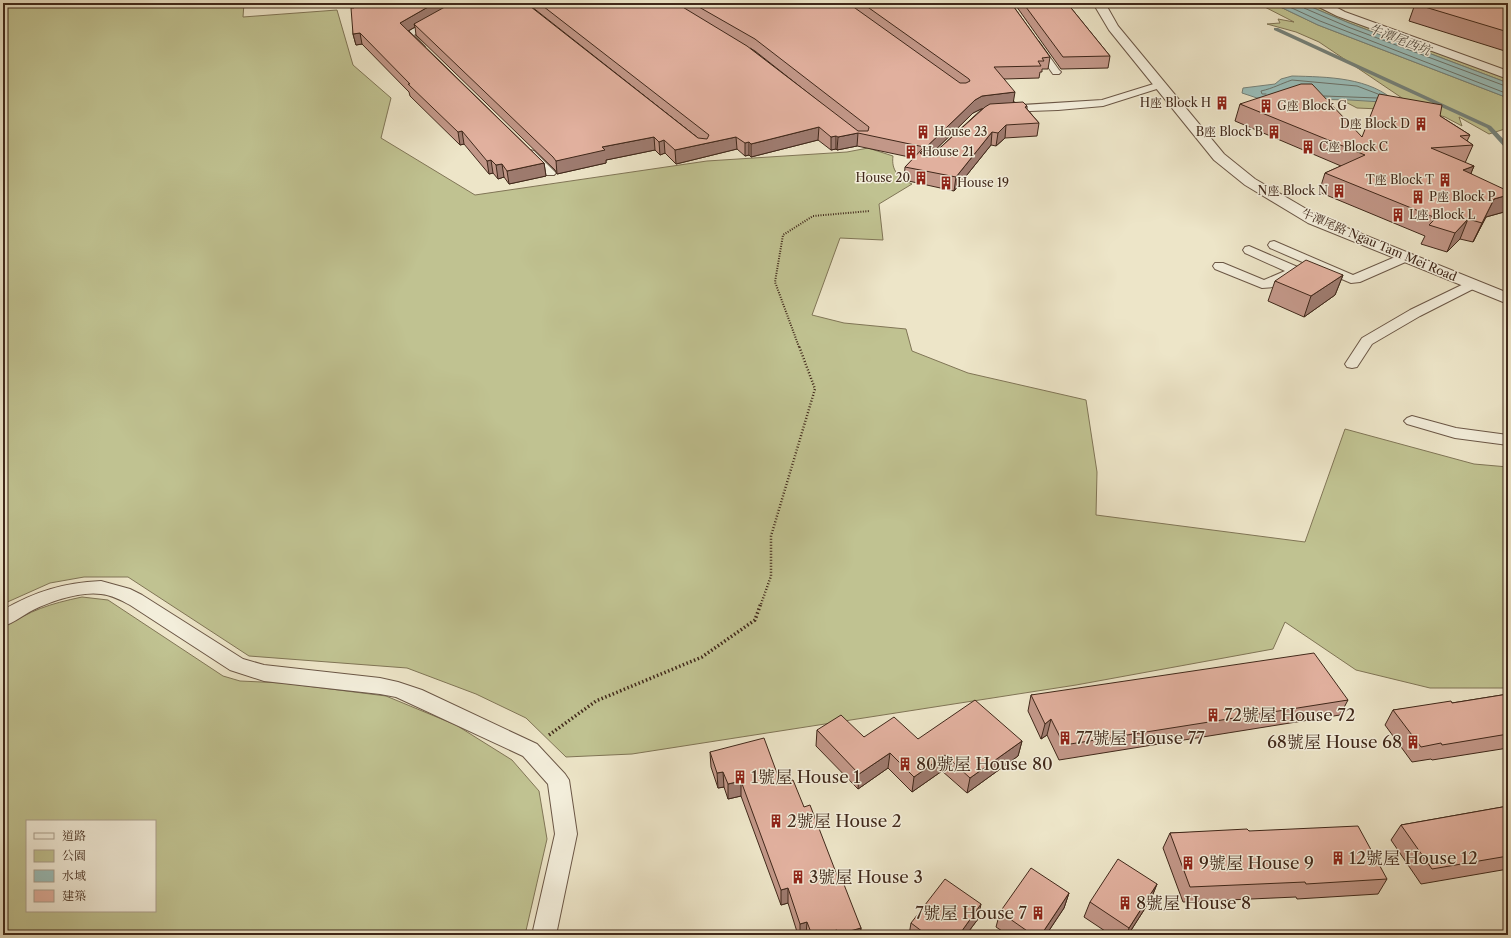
<svg xmlns="http://www.w3.org/2000/svg" width="1511" height="938" viewBox="0 0 1511 938" font-family="'Libre Caslon Text','Noto Serif TC',serif">
<style>
.green{fill:#c0c291;stroke:#807556;fill-rule:evenodd}
.water{fill:#9abeba;stroke:#76827a}
.lines{fill:none;stroke-linecap:round;stroke-linejoin:round}
.shore{stroke:#6d736a;stroke-width:1}
.stream{fill:#76827a;fill-rule:evenodd}
.lane-casing{stroke:#6b5746;stroke-width:2}
.street-casing{stroke:#6b5746;stroke-width:2}
.path-far2{stroke:#40281a;stroke-width:2;stroke-dasharray:1 1.5;stroke-linecap:butt}
.path-far1{stroke:#40281a;stroke-width:2.5;stroke-dasharray:1 2;stroke-linecap:butt}
.path{stroke:#40281a;stroke-width:3.5;stroke-dasharray:1.5 2.5;stroke-linecap:butt}
.lane{fill:#f3eedb;fill-rule:evenodd}
.street{fill:#f3eedb;fill-rule:evenodd}
.wall{fill:#c29788;stroke:#40281a;fill-rule:evenodd}
.shaded-wall{fill:#9e7b6f;stroke:#40281a}
.building{fill:#e1b09e;stroke:#40281a}
.labels{text-anchor:middle;stroke-width:3;stroke-linejoin:round;paint-order:stroke}
.far-poi-label{font-size:12px;fill:#40281a;stroke:#f3eedb;text-anchor:start}
.far-street-label{font-size:12px;fill:#40281a;stroke:#f3eedb}
.far-water-label{font-size:13px;font-style:italic;fill:#564e42;stroke:#f3eedb}
.near-poi-label{font-size:17px;fill:#40281a;stroke:#f3eedb;text-anchor:start}
</style>
<rect width="100%" height="100%" fill="#ede5c8"/>
<filter id="stains"><feTurbulence type="fractalNoise" baseFrequency=".005" numOctaves="4"/><feColorMatrix values="0 0 0 0 .2 0 0 0 0 .09 0 0 0 0 .02 0 0 0 .5 -.17"/></filter>
<radialGradient id="worn" r=".72"><stop offset=".6" stop-color="#630" stop-opacity="0"/><stop offset="1" stop-color="#630" stop-opacity=".3"/></radialGradient>
<g class="green">
<path d="M3,3H244L243,17L337,10L353,65L391,98L381,138L475,195L707,161L847,152L868,148L893,156C891,171 899,178 912,184L879,204L883,240L840,238L812,315L844,323L906,329L912,351L968,373L1086,400L1097,472L1096,515L1305,542L1345,429L1474,464L1508,467V688H1430L1356,670L1285,622L1273,649L1076,685L632,754L566,757L526,718L476,694L407,668L249,656L128,577H84L50,583L3,604Z"/>
<path d="M1257,3H1272L1318,25L1508,98V128L1489,134L1459,117L1462,126L1445,117L1426,111L1357,108L1334,96L1405,100L1319,42L1296,32L1267,24L1280,23L1278,19L1294,22Z"/>
<path d="M1302,3H1315L1508,77V83L1349,23Z"/>
<path d="M82,597L108,600L223,676L240,681L283,683L386,696L456,725L512,760L539,791L547,839L525,935H3V628C31,610 49,604 82,597ZM27,821H155V911H27Z"/>
</g>
<g class="water">
<path d="M1272,3H1302L1349,23L1508,83V98L1318,25Z"/>
<path d="M1292,76C1328,77 1370,77 1397,103L1350,100L1257,98L1242,93L1243,88L1275,84L1281,79Z"/>
</g>
<g class="lines">
<g class="shore">
<path d="M1281,3L1320,21L1508,94"/>
<path d="M1302,3L1304,8L1348,27L1508,87"/>
<path d="M1266,94H1262L1261,91C1274,88 1280,84 1292,80L1357,86L1378,94"/>
<path d="M1324,96L1377,98"/>
</g>
<path class="stream" d="M1274,28H1278L1491,126L1508,144V150L1506,149L1487,128L1274,30Z"/>
<g class="lane-casing">
<g id="lane">
<path d="M1389,3H1440C1433,10 1404,6 1393,5Z"/>
<path d="M434,17L437,18L438,20L437,22L414,35L425,47L421,50L418,49L404,34Z"/>
<path d="M1036,41L1039,42L1059,70L1061,72L1059,74H1053L1032,44Z"/>
<path d="M1160,82L1163,83L1165,85L1163,87L1103,106L1058,110L1006,112L1001,109L1006,106L1102,100Z"/>
<path d="M530,150L534,151L556,173L554,175H546L526,155L525,153L526,151Z"/>
<path d="M1274,241L1353,275L1402,254H1410L1412,257L1410,260L1360,282L1351,283L1270,248L1268,245L1270,242Z"/>
<path d="M1249,246L1300,268L1302,271L1300,274L1274,287L1262,288L1215,269L1213,266L1215,263H1223L1264,280L1285,271L1245,253L1243,250L1245,247Z"/>
<path d="M1472,280L1477,281L1478,284L1477,287L1420,316L1372,344L1357,367L1352,368L1347,367L1345,364L1362,338L1410,310Z"/>
<path d="M1412,416L1456,428L1508,435V445L1455,438L1407,424L1404,421L1407,418Z"/>
<path d="M101,581L130,589L142,595L243,659L264,665L380,678L398,682L422,690L537,744L565,774L569,780L577,834L556,935H532L555,834L548,784L523,756L396,697L380,694L264,681L230,670L130,605C121,600 111,595 101,594C81,591 51,601 33,610C23,615 14,623 3,626V610C36,591 63,583 101,581Z"/>
</g>
</g>
<g class="street-casing">
<g id="street">
<path d="M1093,3H1105L1118,26L1224,154L1255,179L1320,217L1508,293V304L1308,223L1245,185L1214,160L1109,30Z"/>
<path d="M1313,3H1328L1345,12L1508,71V79L1337,16L1315,5Z"/>
</g>
</g>
<path class="path-far2" d="M799,347L775,282L783,235L813,216L870,211"/>
<path class="path-far1" d="M761,604L771,576V536L815,389L799,346"/>
<path class="path" d="M549,735L596,701L702,657L755,620L761,603"/>
<use href="#lane" class="lane"/>
<use href="#street" class="street"/>
</g>
<g class="wall">
<path d="M526,3L698,138L527,3H1011L1050,57L1048,69H1042V72H1040L1039,78L1004,79L1014,102L1027,106V109L1039,123L1037,136L1005,138L996,146L991,145L954,191L904,180L905,167L914,158L857,146L837,150L836,149L831,150L818,140L751,157L749,155L745,156L737,149L676,164L665,153L660,155L655,150L606,160V163L557,174L555,170L416,35L415,27L408,30L544,163L546,176L509,184L504,177L498,179L493,173L489,174L464,144L460,145L410,96L409,92L362,44L356,45L353,34L354,8ZM750,48L755,51L822,104ZM983,108L931,156L928,157L973,113Z"/>
<path d="M1014,3H1067L1110,56L1108,68L1061,69Z"/>
<path d="M1508,3V52L1409,21L1415,4Z"/>
<path d="M1240,104L1362,137L1440,116L1470,135L1467,141L1473,145L1465,163L1474,166L1471,173L1504,212L1486,217L1473,242L1460,239L1447,252L1421,244L1425,236L1319,192L1325,173L1341,166L1235,121Z"/>
<path d="M1343,275L1335,295L1304,317L1268,301L1275,281Z"/>
<path d="M1508,694V748L1432,760L1431,759L1412,762L1385,725L1393,710L1452,703Z"/>
<path d="M1031,695L1348,700L1340,715L1059,760L1047,735L1041,739L1028,711Z"/>
<path d="M817,730L864,737L918,739L1022,741L1018,756L967,793L942,771L912,792L888,768L858,789L816,746Z"/>
<path d="M710,752L781,784L804,807L861,928L860,935H798L788,903L781,905L741,796L728,799L724,787L718,788L711,767Z"/>
<path d="M1508,806V869L1421,884L1391,840L1401,825Z"/>
<path d="M1249,831L1387,879L1378,894L1297,899L1296,897L1183,902L1163,848L1170,833Z"/>
<path d="M1157,884L1151,899L1128,935H1111L1084,917L1090,902Z"/>
<path d="M1069,893L1064,908L1046,935H1008L996,927L1000,912Z"/>
<path d="M978,919L966,935H909L911,923Z"/>
</g>
<g class="shaded-wall">
<path d="M435,3H473L414,24L415,27L403,34L400,23Z"/>
<path d="M360,33L362,44L356,45L353,34Z"/>
<path d="M1015,92L1013,104L981,109L973,113L919,166L920,153L975,100L982,96Z"/>
<path d="M1006,125L1005,138L996,146L998,133Z"/>
<path d="M819,127L818,140L751,157V144Z"/>
<path d="M462,131L464,144L460,145L458,132Z"/>
<path d="M992,132L991,145L954,191L956,177Z"/>
<path d="M858,133L857,146L837,150L838,137Z"/>
<path d="M836,136V149L831,150V137Z"/>
<path d="M654,137L655,150L606,160V163L557,174L556,161L602,147Z"/>
<path d="M736,137L737,149L676,164L675,150Z"/>
<path d="M664,140L665,153L660,155L659,142Z"/>
<path d="M749,142V155L745,156V143Z"/>
<path d="M491,160L493,173L489,174L487,161Z"/>
<path d="M544,163L546,176L509,184L507,171Z"/>
<path d="M502,164L504,177L498,179L496,165Z"/>
<path d="M1474,166L1466,185L1463,170Z"/>
<path d="M1508,195V204L1504,212L1486,217L1473,242L1482,223L1494,199Z"/>
<path d="M1468,219L1460,239L1447,252L1455,233Z"/>
<path d="M1343,275L1335,295L1304,317L1311,296Z"/>
<path d="M1051,719L1047,735L1041,739L1045,724Z"/>
<path d="M1022,741L1018,756L967,793L970,778Z"/>
<path d="M890,753L888,768L858,789L859,774Z"/>
<path d="M945,755L942,771L912,792L914,777Z"/>
<path d="M723,772L724,787L718,788L717,773Z"/>
<path d="M741,781V796L728,799V784Z"/>
<path d="M1157,884L1151,899L1128,935H1127L1129,928Z"/>
<path d="M788,888V903L781,905V890Z"/>
<path d="M1069,893L1064,908L1046,935H1041Z"/>
<path d="M981,904L978,919L966,935H959Z"/>
<path d="M807,922L806,935H800V924Z"/>
<path d="M861,928L860,935H839V934Z"/>
<path d="M837,930L836,935H817Z"/>
</g>
<g class="building">
<path d="M354,3H435L400,23L544,163L507,171L502,164L496,165L491,160L487,161L462,131L458,132L408,84H410L360,33L353,34L351,8H354Z"/>
<path d="M452,3H526L698,138L707,139L709,135L539,3H676L747,46L858,131H868L869,127L755,39L692,3H848L960,83H966L970,81L969,79L862,3H1011L1050,57L1042,58L1044,61H1038L1041,66L994,67L1015,92L982,96L975,100L920,153L926,157L931,156L985,107L990,104L1023,102L1027,106L1025,107L1039,123L1006,125L998,133L992,132L956,177L905,167L924,147L858,133L838,137L836,136L831,137L819,127L751,144L749,142L745,143L736,137L675,150L664,140L659,142L654,137L602,147L605,150L556,161L553,157L414,24Z"/>
<path d="M1023,3H1067L1110,56L1063,57Z"/>
<path d="M1419,3H1508V32L1415,4Z"/>
<path d="M1301,84H1312L1362,137L1379,94L1442,105L1440,116L1470,135L1460,136L1473,145L1431,148L1474,166L1463,170L1508,191V195L1494,199L1482,223L1468,219L1455,233L1429,225L1436,218L1325,173L1365,155L1240,104Z"/>
<path d="M1306,260L1343,275L1311,296L1275,281Z"/>
<path d="M1314,653L1348,700L1064,745L1051,719L1045,724L1031,695Z"/>
<path d="M1508,694V734L1442,745L1441,743L1421,747L1393,710L1451,701L1452,703Z"/>
<path d="M975,700L1022,741L970,778L945,755L914,777L890,753L859,774L817,730L841,715L864,737L894,717L918,739Z"/>
<path d="M764,738L781,784L793,780L804,807L810,805L840,883L843,882L861,928L839,934L837,930L817,935H812L807,922L800,924L788,888L781,890L741,781L728,784L723,772L717,773L710,752Z"/>
<path d="M1508,806V856L1432,869L1401,825Z"/>
<path d="M1358,826L1387,879L1306,884L1305,882L1190,887L1170,833L1247,829L1249,831Z"/>
<path d="M1118,859L1157,884L1129,928L1090,902Z"/>
<path d="M1031,868L1069,893L1041,935H1033L1000,912Z"/>
<path d="M945,879L981,904L959,935H927L911,923Z"/>
</g>
<defs>
<g id="building-bare" transform="scale(1.08)"><path d="M-4-6H4V6H1V3H-1V6H-4ZM-2.5-4.3h1.7v1.8h-1.7ZM.8-4.3h1.7v1.8H.8ZM-2.5-1h1.7V.8h-1.7ZM.8-1h1.7V.8H.8Z" fill="#8f2418" stroke="#f3eedb" stroke-width="2.5" paint-order="stroke"/></g>
</defs>
<g fill-rule="evenodd">
<use href="#building-bare" x="1222" y="103"/>
<use href="#building-bare" x="1266" y="106"/>
<use href="#building-bare" x="1421" y="124"/>
<use href="#building-bare" x="923" y="132"/>
<use href="#building-bare" x="1274" y="132"/>
<use href="#building-bare" x="1308" y="147"/>
<use href="#building-bare" x="911" y="152"/>
<use href="#building-bare" x="921" y="178"/>
<use href="#building-bare" x="1445" y="180"/>
<use href="#building-bare" x="946" y="183"/>
<use href="#building-bare" x="1339" y="191"/>
<use href="#building-bare" x="1418" y="197"/>
<use href="#building-bare" x="1398" y="215"/>
<use href="#building-bare" x="1213" y="715"/>
<use href="#building-bare" x="1065" y="738"/>
<use href="#building-bare" x="1413" y="742"/>
<use href="#building-bare" x="905" y="764"/>
<use href="#building-bare" x="740" y="777"/>
<use href="#building-bare" x="776" y="821"/>
<use href="#building-bare" x="1338" y="858"/>
<use href="#building-bare" x="1188" y="863"/>
<use href="#building-bare" x="798" y="877"/>
<use href="#building-bare" x="1125" y="903"/>
<use href="#building-bare" x="1038" y="913"/>
</g>
<g class="labels">
<g class="far-poi-label">
<text x="1211" y="107" text-anchor="end">H座 Block H</text>
<text x="1277" y="110">G座 Block G</text>
<text x="1410" y="128" text-anchor="end">D座 Block D</text>
<text x="934" y="136">House 23</text>
<text x="1263" y="136" text-anchor="end">B座 Block B</text>
<text x="1319" y="151">C座 Block C</text>
<text x="922" y="156">House 21</text>
<text x="910" y="182" text-anchor="end">House 20</text>
<text x="1434" y="184" text-anchor="end">T座 Block T</text>
<text x="957" y="187">House 19</text>
<text x="1328" y="195" text-anchor="end">N座 Block N</text>
<text x="1429" y="201">P座 Block P</text>
<text x="1409" y="219">L座 Block L</text>
</g>
<g class="far-street-label">
<text transform="translate(1379 245) rotate(23)" y="4">牛潭尾路 Ngau Tam Mei Road</text>
</g>
<g class="far-water-label">
<text transform="translate(1400 39) rotate(21)" y="5">牛潭尾西坑</text>
</g>
<g class="near-poi-label">
<text x="1224" y="721">72號屋 House 72</text>
<text x="1076" y="744">77號屋 House 77</text>
<text x="1402" y="748" text-anchor="end">68號屋 House 68</text>
<text x="916" y="770">80號屋 House 80</text>
<text x="751" y="783">1號屋 House 1</text>
<text x="787" y="827">2號屋 House 2</text>
<text x="1349" y="864">12號屋 House 12</text>
<text x="1199" y="869">9號屋 House 9</text>
<text x="809" y="883">3號屋 House 3</text>
<text x="1136" y="909">8號屋 House 8</text>
<text x="1027" y="919" text-anchor="end">7號屋 House 7</text>
</g>
</g>
<rect width="1511" height="938" fill="none" stroke="#ede5c8" stroke-width="16"/>
<rect x="4" y="4" width="1503" height="930" fill="none" stroke="#40281a" stroke-width="2"/>
<rect x="8" y="8" width="1495" height="922" fill="none" stroke="#40281a"/>
<rect x="26" y="820" width="130" height="92" fill="#f3eedb" stroke="#ab9f8e"/>
<rect x="34" y="833" width="20" height="6" fill="#f3eedb" stroke="#ab9f8e"/>
<text x="62" y="840" font-size="12" fill="#40281a">道路</text>
<rect x="34" y="850" width="20" height="12" fill="#c0c291" stroke="#ab9f8e"/>
<text x="62" y="860" font-size="12" fill="#40281a">公園</text>
<rect x="34" y="870" width="20" height="12" fill="#9abeba" stroke="#ab9f8e"/>
<text x="62" y="880" font-size="12" fill="#40281a">水域</text>
<rect x="34" y="890" width="20" height="12" fill="#e1b09e" stroke="#ab9f8e"/>
<text x="62" y="900" font-size="12" fill="#40281a">建築</text>
<rect width="100%" height="100%" filter="url(#stains)"/>
<rect width="100%" height="100%" fill="url(#worn)"/>
</svg>
